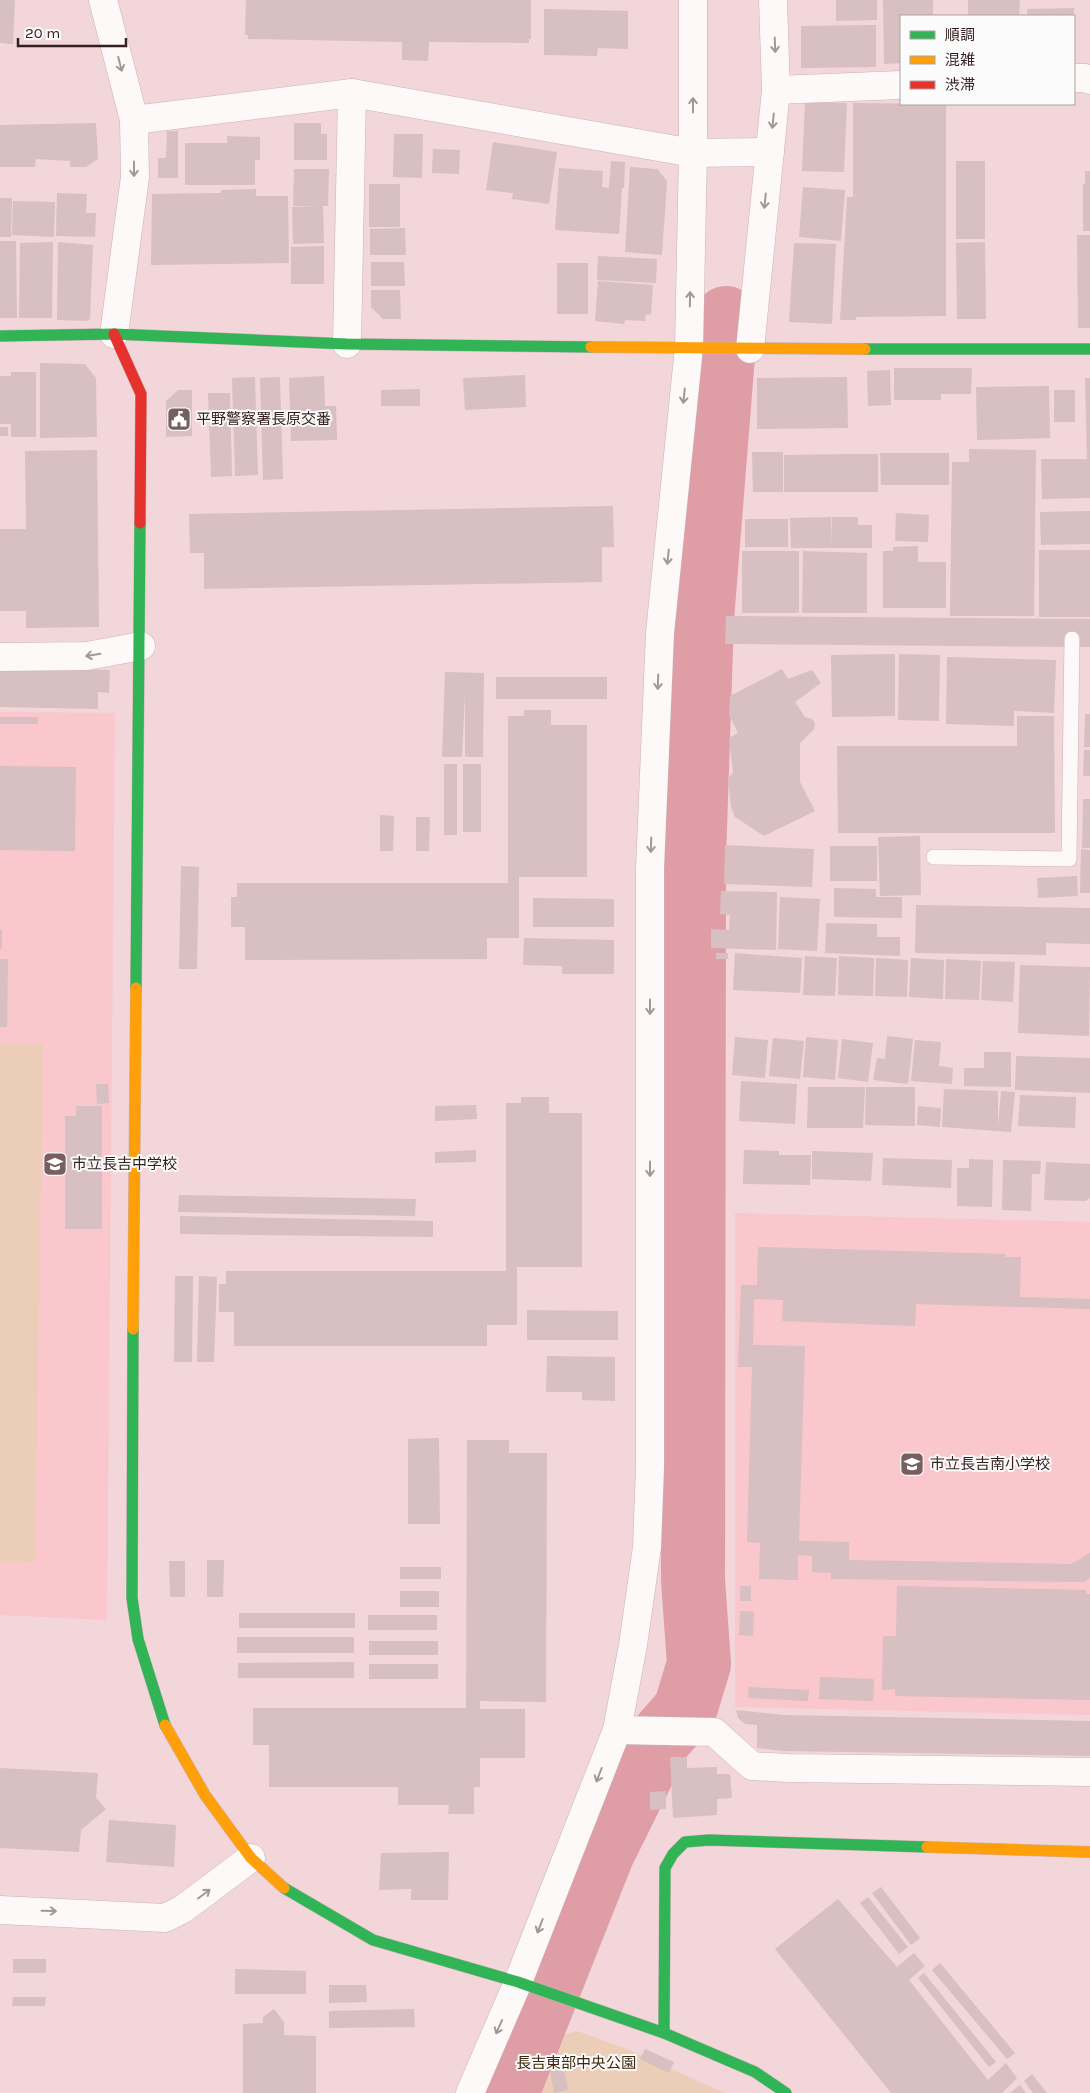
<svg xmlns="http://www.w3.org/2000/svg" width="1090" height="2093" viewBox="0 0 1090 2093" font-family="Karla,'Noto Sans JP',sans-serif">
<style>
.built{fill:#f9c7cc}
.green{fill:#eccdb7}
.lines{fill:none;stroke-linecap:round;stroke-linejoin:round}
.river{stroke:#df9da5;stroke-width:64}
.building{fill:#d7bfc2}
.lane-casing{stroke:#cab2b5;stroke-width:16}
.street-casing{stroke:#cab2b5;stroke-width:29}
.fast-casing{stroke:#cab2b5;stroke-width:12}
.slow-casing{stroke:#cab2b5;stroke-width:12}
.jam-casing{stroke:#cab2b5;stroke-width:12}
.lane{stroke:#fdf9f9;stroke-width:15}
.street{stroke:#fdf9f9;stroke-width:28}
.fast{stroke:#30b455;stroke-width:11}
.slow{stroke:#ff9f0a;stroke-width:11}
.jam{stroke:#e5322d;stroke-width:11}
.oneway{stroke:#a39697}
.labels{text-anchor:middle;stroke-width:4;stroke-linejoin:round;paint-order:stroke}
.poi-label{font-size:15px;fill:#341e20;stroke:#fbfbfb;text-anchor:start}
.park-label{font-size:15px;fill:#3c2709;stroke:#fbfbfb}
</style>
<rect width="100%" height="100%" fill="#f2d6d9"/>
<g class="built">
<path d="M0,712L115,713L107,1620L0,1615Z"/>
<path d="M735,1213L1090,1222V1715L735,1707Z"/>
</g>
<g class="green">
<path d="M0,1044H43L35,1562L0,1561Z"/>
<path d="M577,2031L624,2048L725,2093H521L536,2055L545,2040Z"/>
</g>
<g class="lines">
<path class="river" d="M507,2093L603,1852L658,1741L685,1710L699,1664L693,1580L694,858L702,619L726,318"/>
</g>
<g class="building">
<path d="M0,0H15L13,44L0,43Z"/>
<path d="M246,0H531V39H529V43L429,42L428,61L402,60V42L248,39V35H245Z"/>
<path d="M836,0H877V20L836,21Z"/>
<path d="M883,0H933V16H901V63L884,64Z"/>
<path d="M968,0H1020L1019,16H968Z"/>
<path d="M1074,8V16H1028L1027,9Z"/>
<path d="M544,9L628,11V49L598,48L597,56L544,55Z"/>
<path d="M876,25V67L801,68V26Z"/>
<path d="M805,102L847,103L844,172L802,171Z"/>
<path d="M853,103L946,104V316L856,317V320H840L847,197H853Z"/>
<path d="M96,123L98,159L86,167H70V161L36,159L35,167H0V125Z"/>
<path d="M294,123H321V134H327V160H294Z"/>
<path d="M167,131H178V178H158V158H166Z"/>
<path d="M394,134H423L422,178L393,177Z"/>
<path d="M227,136L260,137V160H255V185H185V143H227Z"/>
<path d="M493,142L557,152L549,204L512,199L513,193L486,190Z"/>
<path d="M433,149L460,150L459,174L432,173Z"/>
<path d="M611,161L625,162L624,188H622L619,234L555,230L559,168L603,171L602,187L609,188Z"/>
<rect x="956" y="161" width="29" height="78"/>
<path d="M630,167L657,169L667,181L662,255L625,252Z"/>
<path d="M294,169H329L328,206H323L324,243L293,244L292,207L320,206H293Z"/>
<path d="M1085,171H1090V231H1083V184H1085Z"/>
<rect x="369" y="184" width="31" height="43"/>
<path d="M803,187L845,190L841,241L799,237Z"/>
<path d="M256,189V196H288L289,263L151,265L152,194L221,193V190Z"/>
<path d="M57,193L87,194L86,213H96L95,237L56,236Z"/>
<path d="M0,198H12L11,237H0Z"/>
<path d="M13,201L55,202L54,237L12,235Z"/>
<path d="M405,228L406,255H370V229Z"/>
<path d="M1077,235H1090V328H1078Z"/>
<path d="M0,241H16L17,318H0Z"/>
<path d="M53,242L52,318H19L20,243Z"/>
<path d="M58,242L93,245L90,319L86,321L57,320Z"/>
<path d="M985,242L986,319H957L956,243Z"/>
<path d="M794,243L836,244L832,324L789,322Z"/>
<path d="M324,246V284H291V247Z"/>
<path d="M598,256L657,259L656,283L597,280Z"/>
<path d="M371,262H404L405,286H371Z"/>
<rect x="557" y="263" width="31" height="51"/>
<path d="M598,281L653,285L651,315L646,314L645,321L625,320L624,324L595,321Z"/>
<path d="M371,290H400L401,319H383L371,307Z"/>
<path d="M40,363L85,364L96,378L97,437L40,438Z"/>
<path d="M894,368H972L971,394H941V400H894Z"/>
<path d="M890,370L891,405L868,406L867,371Z"/>
<path d="M11,372H36V437H11V424H0V376H11Z"/>
<path d="M525,375L526,407L465,410L463,378Z"/>
<path d="M324,376L325,406H336L337,440L291,441L289,378Z"/>
<path d="M255,377L258,475L235,476L232,378Z"/>
<path d="M280,377L283,479L263,480L260,378Z"/>
<path d="M847,377L848,428L757,429V378Z"/>
<path d="M1085,378H1090V498L1042,499L1041,459H1087Z"/>
<path d="M1049,386L1050,438L977,440L976,387Z"/>
<path d="M420,389V406H381V390Z"/>
<path d="M178,390H192V436L166,437V401Z"/>
<rect x="1054" y="390" width="21" height="32"/>
<path d="M208,393H230L232,476L211,477Z"/>
<rect x="0" y="427" width="8" height="9"/>
<path d="M969,449L1036,450L1034,616H950L952,462H969Z"/>
<path d="M97,450L99,627L26,628V611H0V529H26L25,451Z"/>
<path d="M752,452H783V492H753Z"/>
<path d="M880,453H949V485H881Z"/>
<path d="M850,454H878V492H784V455Z"/>
<path d="M613,506L614,547H602V582L204,589V553H190L189,514Z"/>
<path d="M1090,511V544L1041,545L1040,512Z"/>
<path d="M896,513L929,515L928,542L895,541Z"/>
<path d="M831,517V544L832,517H858V525H872V548H791L790,518Z"/>
<rect x="745" y="519" width="43" height="28"/>
<path d="M918,546V562H946V608H883V551H893V547Z"/>
<rect x="1039" y="550" width="51" height="67"/>
<rect x="742" y="551" width="57" height="62"/>
<path d="M803,551L867,553V613H802Z"/>
<path d="M726,616L1090,619V647L725,644Z"/>
<path d="M895,654V716L832,717L831,655Z"/>
<path d="M899,654L940,655L939,721L898,720Z"/>
<path d="M947,657L1056,660L1054,713L1014,711V726L946,724Z"/>
<path d="M0,667L110,670L109,693L98,692V709L0,707Z"/>
<path d="M782,669L788,679L812,670L821,683L795,702L805,717L812,719L815,723L814,729L800,743V782L815,811L764,836L735,817L731,807L728,778L733,773L729,738L738,733L729,715L730,696Z"/>
<path d="M445,672L484,673L483,757H465V693L462,757H442Z"/>
<rect x="496" y="677" width="111" height="22"/>
<path d="M524,710H551V725H587V877H519V938H487V959L245,960V927H231V897H237V883H508V716H524Z"/>
<path d="M1085,714H1090V747H1084Z"/>
<path d="M1017,716H1054L1055,833H838L837,746H1017Z"/>
<rect x="0" y="717" width="38" height="7"/>
<path d="M1084,750H1090V776H1083Z"/>
<rect x="444" y="764" width="13" height="71"/>
<rect x="463" y="764" width="18" height="68"/>
<path d="M0,766L76,767L75,851L0,850Z"/>
<path d="M1083,799H1090V848H1082Z"/>
<path d="M380,815L394,816L393,851H380Z"/>
<path d="M416,817H430L429,851H416Z"/>
<path d="M920,836L921,895L880,896L878,837Z"/>
<path d="M725,845L814,849L812,887L724,884Z"/>
<rect x="830" y="846" width="47" height="35"/>
<path d="M1081,849L1090,850V893H1080Z"/>
<path d="M181,866L199,867L197,969H179Z"/>
<path d="M1077,876L1078,896L1038,898L1037,878Z"/>
<path d="M834,888L876,889V897H902V918L834,917Z"/>
<path d="M721,891L777,892L776,950L711,948V929L729,930L730,915L720,914Z"/>
<path d="M780,897L820,899L817,951L778,949Z"/>
<path d="M533,898L614,899V927H533Z"/>
<path d="M916,905L1090,908V944L1046,943V955L915,953Z"/>
<path d="M826,923L877,924V937H900V956L825,953Z"/>
<rect x="0" y="930" width="2" height="19"/>
<path d="M524,938L614,940V974H562V966L523,965Z"/>
<rect x="716" y="953" width="12" height="6"/>
<path d="M735,953L802,958L800,993L733,990Z"/>
<path d="M805,956L837,958L835,996L803,995Z"/>
<path d="M839,956L874,958L873,996L838,995Z"/>
<path d="M876,958L908,960L907,997L875,996Z"/>
<path d="M911,958L944,960L943,999L909,997Z"/>
<path d="M0,959H8L7,1027H0Z"/>
<path d="M946,959L981,961L979,1000L945,999Z"/>
<path d="M983,961L1015,962L1013,1002L981,1000Z"/>
<path d="M1020,965L1090,967L1089,1036L1018,1033Z"/>
<path d="M887,1036L913,1039L908,1084L873,1080L877,1058L885,1059Z"/>
<path d="M735,1037L768,1040L765,1078L732,1075Z"/>
<path d="M806,1037L838,1040L835,1080L803,1077Z"/>
<path d="M773,1038L804,1041L800,1079L769,1076Z"/>
<path d="M842,1039L873,1043L868,1082L838,1078Z"/>
<path d="M915,1040L941,1042L939,1066L953,1068L952,1084L911,1081Z"/>
<path d="M984,1052H1011V1087L964,1086V1068H984Z"/>
<path d="M1016,1056L1090,1058V1093L1015,1090Z"/>
<path d="M741,1081L797,1084L795,1124L739,1121Z"/>
<path d="M96,1084H108L109,1103L97,1104Z"/>
<path d="M808,1087H865L863,1128H807Z"/>
<path d="M866,1087H915V1126L865,1125Z"/>
<path d="M944,1089L998,1091V1127L1001,1091L1015,1092L1011,1132L942,1127Z"/>
<path d="M1020,1095L1076,1097L1075,1128L1018,1126Z"/>
<path d="M521,1097H549V1113H582V1267H517V1325H487V1346H234V1312H219V1284H226V1271H506V1103H521Z"/>
<path d="M476,1105L477,1119L435,1121V1106Z"/>
<path d="M76,1106H102V1229H65V1116H76Z"/>
<path d="M918,1106L941,1108L940,1127L917,1125Z"/>
<path d="M476,1150V1162L435,1163V1152Z"/>
<path d="M744,1150L779,1151V1155H811L810,1185L743,1184Z"/>
<path d="M812,1151L873,1153L871,1181L812,1179Z"/>
<path d="M883,1158L952,1160L951,1188L882,1185Z"/>
<path d="M969,1159L993,1160L992,1207L957,1206V1168H969Z"/>
<path d="M1003,1160L1041,1161L1040,1174H1032L1031,1211L1002,1210Z"/>
<path d="M1046,1162L1090,1164V1198L1086,1201L1044,1200Z"/>
<path d="M179,1195L416,1199L415,1216L178,1212Z"/>
<path d="M180,1216L433,1221V1237L180,1234Z"/>
<path d="M758,1247L1005,1254V1257H1021L1020,1297L1090,1299V1309L916,1304L915,1326L782,1321L783,1300L754,1299L753,1345L805,1346L799,1541L849,1542V1560L1071,1564L1090,1553V1578L1084,1582L831,1579V1573L812,1572V1556L798,1555V1580L759,1579L760,1543L747,1542L752,1367H738L741,1285H757Z"/>
<path d="M175,1276H193L192,1362H174Z"/>
<path d="M199,1276L217,1277L214,1362H197Z"/>
<path d="M527,1310L618,1311V1340H527Z"/>
<path d="M547,1356L615,1357V1401L582,1400V1392H546Z"/>
<path d="M439,1438L440,1524H408V1439Z"/>
<path d="M467,1440H509V1453H547L546,1702L480,1701V1709H525V1758H480V1787H474V1814H448L449,1805H398V1787H269V1745H253V1708H466Z"/>
<path d="M207,1560H224L223,1597H207Z"/>
<path d="M169,1561H185V1597H170Z"/>
<rect x="400" y="1567" width="41" height="12"/>
<rect x="740" y="1586" width="11" height="15"/>
<path d="M897,1586L1086,1590V1594H1090V1700L895,1696V1689L882,1690L883,1636H896Z"/>
<rect x="400" y="1591" width="39" height="16"/>
<path d="M740,1611L754,1612L753,1636L739,1635Z"/>
<rect x="239" y="1613" width="116" height="15"/>
<rect x="368" y="1615" width="69" height="15"/>
<rect x="237" y="1637" width="117" height="16"/>
<rect x="369" y="1641" width="69" height="14"/>
<path d="M354,1662V1678H238V1663Z"/>
<rect x="369" y="1664" width="69" height="15"/>
<path d="M820,1677L874,1679L873,1701L819,1699Z"/>
<path d="M749,1687L809,1690L808,1701L748,1698Z"/>
<path d="M736,1710L784,1715L1090,1721V1756L783,1751L757,1748V1725L745,1724L738,1718Z"/>
<path d="M670,1757H687V1768L717,1767V1774H730L732,1798L717,1799V1815L673,1818Z"/>
<path d="M0,1768L98,1773L96,1798L106,1809L81,1830L79,1852L0,1848Z"/>
<path d="M666,1791V1809L650,1810V1792Z"/>
<path d="M109,1820L176,1825L174,1867L106,1862Z"/>
<path d="M449,1852L448,1900H411V1889L379,1890L381,1853Z"/>
<path d="M881,1887L920,1938L911,1945L872,1893Z"/>
<path d="M868,1897L908,1947L899,1954L860,1903Z"/>
<path d="M838,1899L897,1967L914,1953L925,1966L909,1980L988,2080L1006,2063L1017,2078L1002,2093H891L775,1949Z"/>
<rect x="13" y="1959" width="33" height="14"/>
<path d="M940,1963L1015,2053L1007,2059L932,1970Z"/>
<path d="M235,1969L306,1971V1994H235Z"/>
<path d="M924,1973L996,2062L989,2067L918,1978Z"/>
<path d="M329,1985H366L367,2002L329,2003Z"/>
<path d="M13,1997H46L45,2006H12Z"/>
<path d="M274,2009L284,2022V2035L316,2036V2093H243V2024L263,2023V2017Z"/>
<path d="M414,2009L415,2027L329,2028V2011Z"/>
<path d="M645,2049L674,2062L669,2073L640,2059Z"/>
<path d="M562,2058L568,2090L554,2093L548,2061Z"/>
<path d="M1032,2074L1047,2093H1033L1024,2081Z"/>
<path d="M1020,2085L1026,2093H1010Z"/>
</g>
<g class="lines">
<g class="lane-casing">
<path id="lane" d="M934,857L1069,859L1072,639"/>
</g>
<g class="street-casing">
<g id="street">
<path d="M103,0L134,120L135,177L114,334"/>
<path d="M1074,78H1085L1090,80"/>
<path d="M776,90L901,85"/>
<path d="M134,120L352,93L693,153L770,152"/>
<path d="M347,344L352,93"/>
<path d="M750,349L776,90L773,0"/>
<path d="M0,657L87,656L141,646"/>
<path d="M617,1730L714,1732L752,1766L788,1768L1090,1772"/>
<path d="M0,1910L165,1918L183,1909L251,1858"/>
<path d="M470,2093L518,1982L617,1730L633,1645L647,1547L650,1467V868L660,633L689,347L693,153V0"/>
</g>
</g>
<g class="fast-casing">
<g id="fast">
<path d="M0,336L114,334L347,344L591,347"/>
<path d="M865,349H1090"/>
<path d="M136,988L140,523"/>
<path d="M133,1329L132,1598L138,1639L165,1725"/>
<path d="M284,1888L373,1940L518,1982L664,2033L755,2072L786,2093"/>
<path d="M664,2033L665,1868L673,1854L685,1842L709,1840L927,1847"/>
</g>
</g>
<g class="slow-casing">
<g id="slow">
<path d="M591,347L865,349"/>
<path d="M133,1329L136,988"/>
<path d="M165,1725L205,1795L251,1858L284,1888"/>
<path d="M927,1847L1090,1852"/>
</g>
</g>
<g class="jam-casing">
<path id="jam" d="M114,334L141,394L140,523"/>
</g>
<use href="#lane" class="lane"/>
<use href="#street" class="street"/>
<use href="#fast" class="fast"/>
<use href="#slow" class="slow"/>
<use href="#jam" class="jam"/>
</g>
<defs><path id="oneway-shaft" d="M-6 0H5M1.5-3L5.5 0L1.5 3" fill="none" stroke-width="1.6" stroke-linecap="round" stroke-linejoin="round" transform="scale(1.25)"/></defs>
<g class="oneway">
<use href="#oneway-shaft" transform="translate(775 45) rotate(88)"/>
<use href="#oneway-shaft" transform="translate(120 64) rotate(76)"/>
<use href="#oneway-shaft" transform="translate(693 105) rotate(-90)"/>
<use href="#oneway-shaft" transform="translate(773 121) rotate(96)"/>
<use href="#oneway-shaft" transform="translate(134 169) rotate(90)"/>
<use href="#oneway-shaft" transform="translate(765 201) rotate(96)"/>
<use href="#oneway-shaft" transform="translate(690 299) rotate(-89)"/>
<use href="#oneway-shaft" transform="translate(684 396) rotate(96)"/>
<use href="#oneway-shaft" transform="translate(668 557) rotate(96)"/>
<use href="#oneway-shaft" transform="translate(93 655) rotate(171)"/>
<use href="#oneway-shaft" transform="translate(658 682) rotate(92)"/>
<use href="#oneway-shaft" transform="translate(651 845) rotate(92)"/>
<use href="#oneway-shaft" transform="translate(650 1007) rotate(90)"/>
<use href="#oneway-shaft" transform="translate(650 1169) rotate(90)"/>
<use href="#oneway-shaft" transform="translate(599 1775) rotate(111)"/>
<use href="#oneway-shaft" transform="translate(204 1894) rotate(-37)"/>
<use href="#oneway-shaft" transform="translate(49 1911) rotate(1)"/>
<use href="#oneway-shaft" transform="translate(540 1926) rotate(111)"/>
<use href="#oneway-shaft" transform="translate(499 2027) rotate(114)"/>
</g>
<defs>
<g id="civic-square" transform="scale(1.25)"><rect x="-9" y="-9" width="18" height="18" rx="4" fill="#765e61" stroke="#fbfbfb"/><path d="M-.6-6.5H3V-4.5H.6V-3L4-1V1h2V6H-6V1h2V-1L-.6-3ZM-1.2 2.5V6h2.4V2.5Z" fill="#fff"/></g>
<g id="school-square" transform="scale(1.25)"><rect x="-9" y="-9" width="18" height="18" rx="4" fill="#765e61" stroke="#fbfbfb"/><path d="M0-5L7-2L0 1L-7-2ZM-4 1L0 2.5L4 1V4Q0 6-4 4Z" fill="#fff"/></g>
</defs>
<g fill-rule="evenodd">
<use href="#civic-square" x="179" y="419"/>
<use href="#school-square" x="55" y="1164"/>
<use href="#school-square" x="912" y="1464"/>
</g>
<g class="labels">
<g class="poi-label">
<text x="196" y="424">平野警察署長原交番</text>
<text x="72" y="1169">市立長吉中学校</text>
<text x="930" y="1469">市立長吉南小学校</text>
</g>
<g class="park-label">
<text x="576" y="2068">長吉東部中央公園</text>
</g>
</g>
<rect x="900" y="15" width="175" height="90" fill="#fbfbfb" stroke="#aba3a3"/>
<rect x="910" y="31" width="25" height="8" fill="#30b455" stroke="#aba3a3"/>
<text x="945" y="40" font-size="15" fill="#341e20">順調</text>
<rect x="910" y="56" width="25" height="8" fill="#ff9f0a" stroke="#aba3a3"/>
<text x="945" y="65" font-size="15" fill="#341e20">混雑</text>
<rect x="910" y="81" width="25" height="8" fill="#e5322d" stroke="#aba3a3"/>
<text x="945" y="90" font-size="15" fill="#341e20">渋滞</text>
<path d="M18 38v8h108v-8" fill="none" stroke="#341e20" stroke-width="2.5"/>
<text x="25" y="38" font-size="15" fill="#341e20" stroke="#fbfbfb" stroke-width="4" paint-order="stroke">20 m</text>
</svg>
